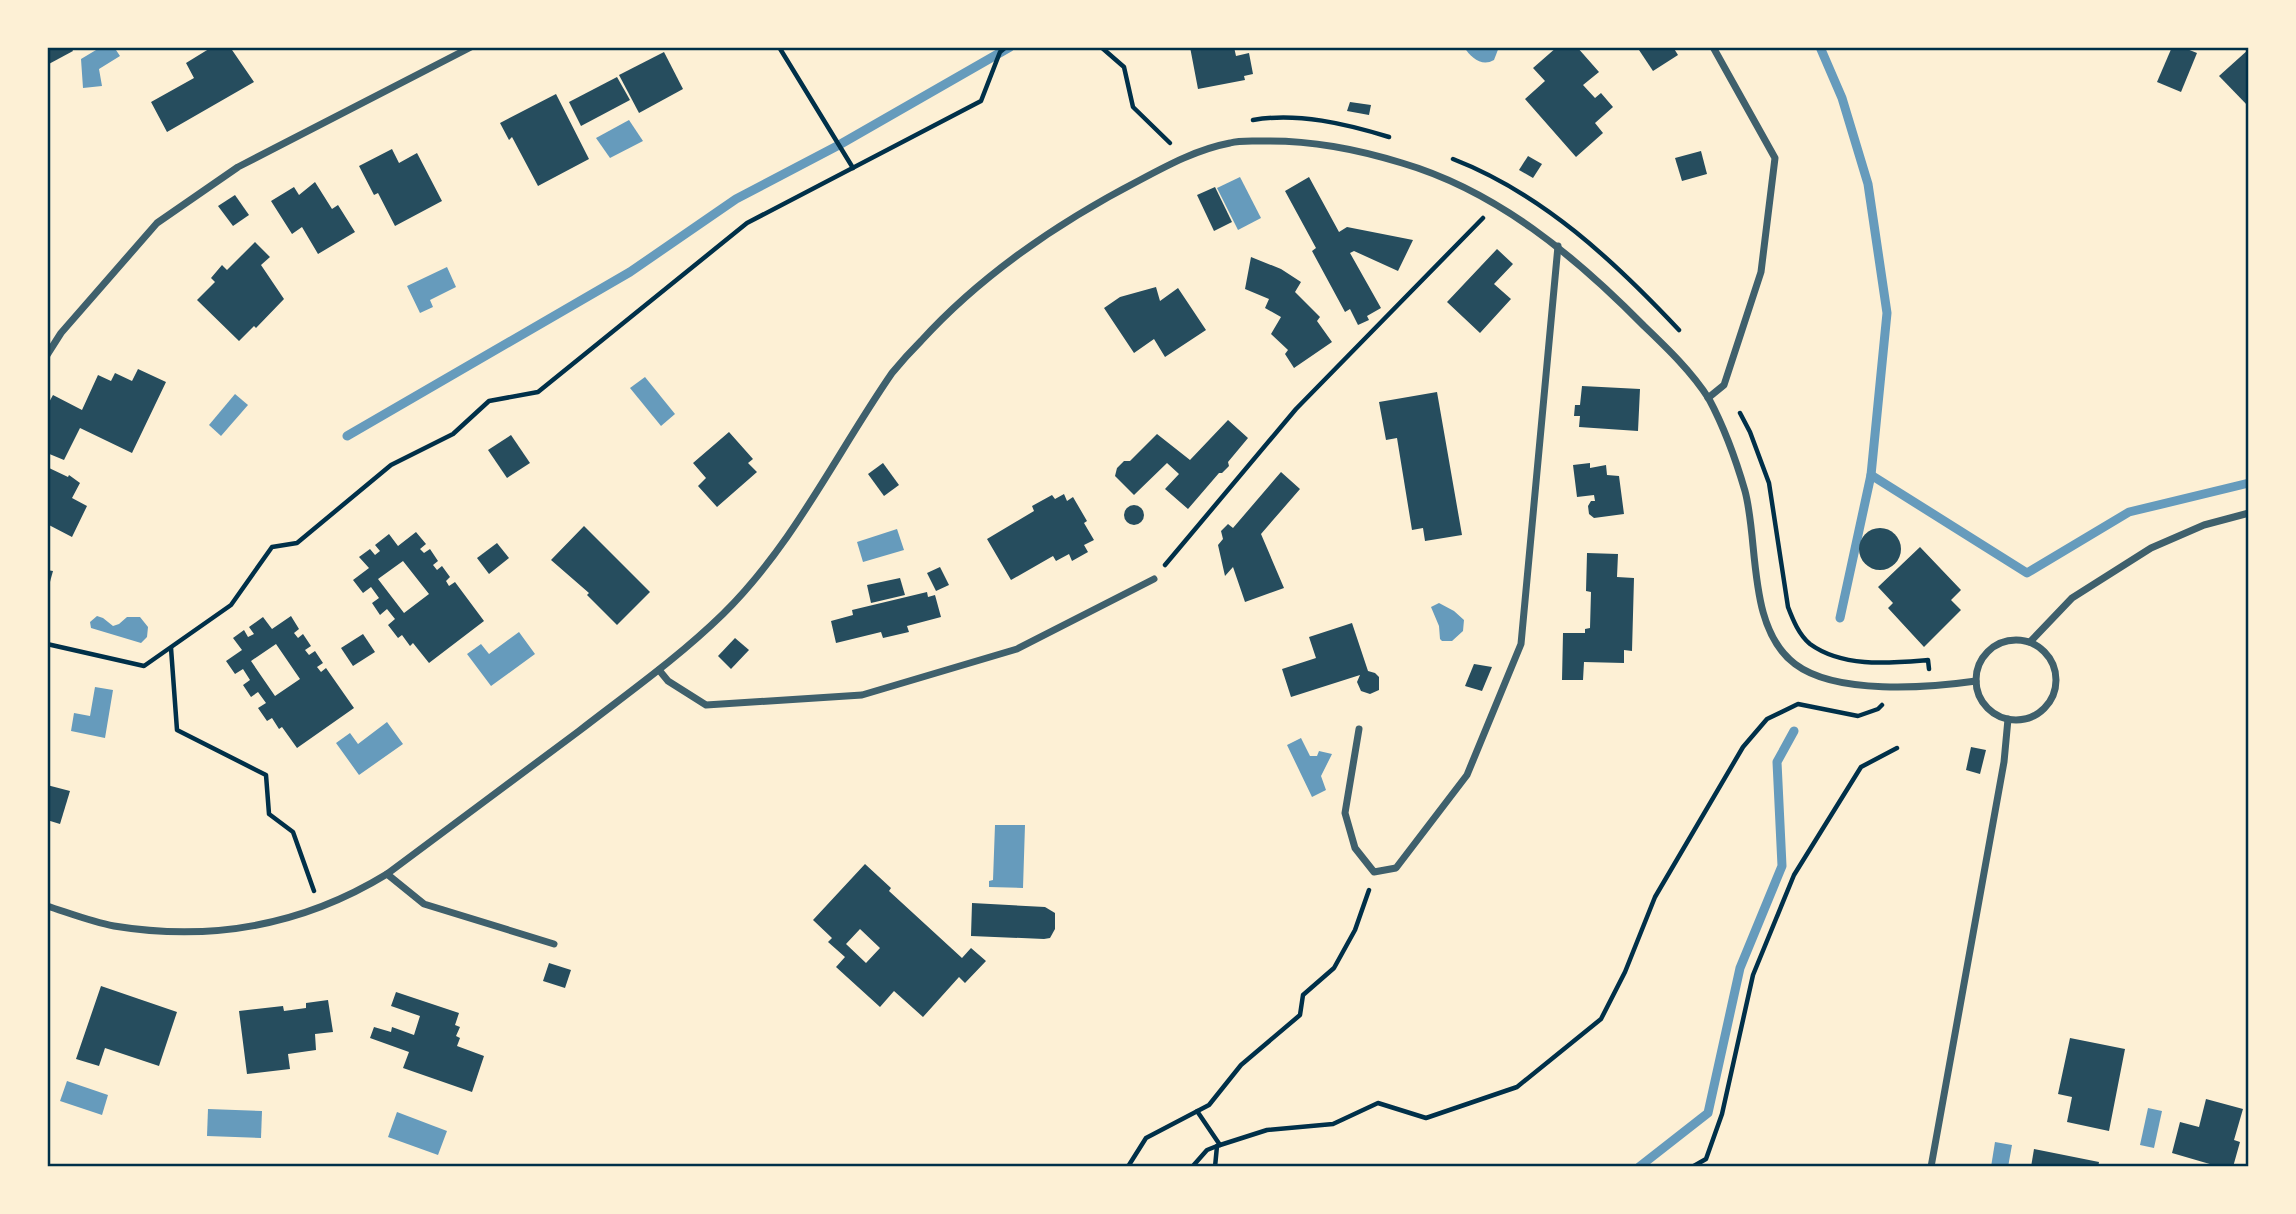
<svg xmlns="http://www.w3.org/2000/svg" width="2296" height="1214" viewBox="0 0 2296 1214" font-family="'Nunito Sans',sans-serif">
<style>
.water{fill:#669bbc}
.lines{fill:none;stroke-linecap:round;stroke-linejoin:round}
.stream{stroke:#669bbc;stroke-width:9}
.building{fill:#264d5e;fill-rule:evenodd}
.path{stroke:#003049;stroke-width:4.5}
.minor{stroke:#3f606c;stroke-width:7}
.neatline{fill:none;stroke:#003049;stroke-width:2.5}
</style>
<rect width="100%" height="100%" fill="#fdf0d5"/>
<g class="water">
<path d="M101,47H114L120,56L99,69L102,86L83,88L81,59Z"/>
<path d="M1464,47H1499L1494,60C1482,67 1471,58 1464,47Z"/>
<path d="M629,120L643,141L610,158L596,138Z"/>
<path d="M1240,177L1261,218L1238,230L1217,188Z"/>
<path d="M447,267L456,287L430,300L433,307L420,313L407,286Z"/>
<path d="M645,377L675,414L661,426L630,388Z"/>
<path d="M235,394L248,405L221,436L209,425Z"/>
<path d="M897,529L904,550L863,562L857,542Z"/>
<path d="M1439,603L1454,611L1464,620L1463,631L1452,641H1442L1440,639L1439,626L1431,607Z"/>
<path d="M97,616L103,618L113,626L119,624L127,617H140L148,627L147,637L141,643L91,628L90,622Z"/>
<path d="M519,632L535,654L491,686L467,654L481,644L489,654Z"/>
<path d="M95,687L113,690L105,738L71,731L74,713L90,716Z"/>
<path d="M387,722L403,744L359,775L336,743L350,733L358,744Z"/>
<path d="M1301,738L1310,756H1317L1319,751L1332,754L1321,776L1326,790L1312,797L1287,745Z"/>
<path d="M995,825H1025L1023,888L989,887V881L993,880Z"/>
<path d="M67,1081L108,1095L102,1115L60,1101Z"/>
<path d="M2148,1108L2162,1111L2154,1148L2140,1145Z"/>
<path d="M208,1109L262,1111L261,1138L207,1136Z"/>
<path d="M397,1112L447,1131L438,1155L388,1137Z"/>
<path d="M1995,1142L2012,1145L2008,1167H1991Z"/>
</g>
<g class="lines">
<g class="stream">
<path d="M1820,47L1842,98L1868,184L1887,313L1871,475L1840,618"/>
<path d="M347,436L630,272L736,199L839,145L1010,47"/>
<path d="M1871,475L2027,573L2129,512L2249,483"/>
<path d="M1639,1167L1708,1113L1740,968L1782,866L1777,762L1794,731"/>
</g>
</g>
<g class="building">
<path d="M47,47H71L73,51L47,65Z"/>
<path d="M212,47H230L254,82L167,132L151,102L194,78L186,63Z"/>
<path d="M1190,47H1234L1236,56L1249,53L1253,74L1244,76L1245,80L1198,89Z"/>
<path d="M1557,47H1577L1599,72L1583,85L1595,98L1601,93L1613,107L1595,123L1603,133L1576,157L1525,99L1545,81L1533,68Z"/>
<path d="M1637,47H1673L1678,55L1653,71Z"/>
<path d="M2172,47H2182L2197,53L2181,92L2157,82Z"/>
<path d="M2249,49V107L2219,76Z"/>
<path d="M664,52L683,89L639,113L619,75Z"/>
<path d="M617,77L630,100L581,126L569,102Z"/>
<path d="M556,94L589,159L538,186L512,137L509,140L500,123Z"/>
<path d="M1350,102L1371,105L1369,115L1347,111Z"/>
<path d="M392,149L399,163L417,153L442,201L395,226L378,193L374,195L359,166Z"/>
<path d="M1701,151L1707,174L1682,181L1675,158Z"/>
<path d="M1528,156L1542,164L1533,178L1519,170Z"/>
<path d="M1309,177L1339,232L1347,227L1413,240L1398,271L1354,251L1350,253L1381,308L1367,316L1369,320L1358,325L1350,309L1345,312L1312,251L1316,248L1285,191Z"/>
<path d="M315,182L332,209L338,205L355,232L318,254L302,227L292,234L271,201L294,187L299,195Z"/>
<path d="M1215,187L1232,222L1214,231L1197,195Z"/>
<path d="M235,195L249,215L233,226L218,206Z"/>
<path d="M255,242L270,257L261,265L284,299L256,328L254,326L239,341L197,300L215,282L211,278L222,265L227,270Z"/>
<path d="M1497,249L1513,264L1494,284L1511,299L1480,333L1447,302Z"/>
<path d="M1251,257L1281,269L1301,282L1295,292L1320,317L1317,321L1332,342L1294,368L1285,354L1288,350L1271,334L1281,317L1265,308L1269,299L1245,289Z"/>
<path d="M1156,287L1160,301L1178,288L1206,330L1165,357L1154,339L1134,353L1104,308L1120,297Z"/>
<path d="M138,369L166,382L132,453L80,428L64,460L47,453V406L53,395L82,410L98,375L111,381L115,373L132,381Z"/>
<path d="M1582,386L1640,389L1638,431L1579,427L1580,416H1574L1575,405H1580Z"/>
<path d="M1437,392L1462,535L1425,541L1423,528L1412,530L1397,438L1386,440L1379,402Z"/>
<path d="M1228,420L1248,438L1228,462L1229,466L1222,473H1219L1188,509L1165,489L1179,474L1167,463L1134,495L1115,476L1117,468L1124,461H1130L1157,434L1190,460Z"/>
<path d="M729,432L753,459L748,463L757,472L717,507L698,486L706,478L693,463Z"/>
<path d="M511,435L530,463L507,478L488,450Z"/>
<path d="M883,463L899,485L884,496L868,474Z"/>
<path d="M1590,463V468L1606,465L1607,475L1619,476L1624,514L1594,518L1589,514L1588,506L1591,501H1595L1594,495L1577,497L1573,465Z"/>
<path d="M47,467L68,477L69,475L80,483L72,498L87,506L72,537L47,524Z"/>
<path d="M1281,472L1300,489L1261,534L1284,588L1245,602L1233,567L1225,576L1218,545L1223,539L1221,531L1228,524L1233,528Z"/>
<path d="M1064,494L1067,501L1073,497L1087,521L1084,523L1094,540L1084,545L1088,552L1072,561L1069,554L1056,561L1053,556L1011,580L987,539L1034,511L1032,506L1052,495L1055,499Z"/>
<circle cx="1134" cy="515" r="10"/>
<path d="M584,526L650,592L617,625L587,595L589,593L551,560Z"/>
<circle cx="1880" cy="549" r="21"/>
<path d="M416,532L426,544L420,549L424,553L430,549L438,561L433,565L437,570L442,566L450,577L446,581L449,586L455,582L484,621L429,663L413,643L410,646L402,635L398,638L388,625L395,619L387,609L380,615L372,603L379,598L371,587L363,593L353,580L369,568L359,557L370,549L375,555L380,551L375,545L389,534L398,546ZM403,561L429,594L404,613L378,579Z"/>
<path d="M497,543L509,558L489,574L477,558Z"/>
<path d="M1920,547L1961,590L1951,600L1961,610L1924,647L1888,608L1893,603L1878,587Z"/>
<path d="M1587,553L1618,554L1617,577L1634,578L1632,651L1624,650V663L1584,662L1583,680H1562L1563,633H1585V629L1590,628L1591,592L1586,591Z"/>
<path d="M940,567L949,585L936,591L927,573Z"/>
<path d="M47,570L53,571L48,589L47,588Z"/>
<path d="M900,578L905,595L871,603L867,585Z"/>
<path d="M927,592L928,597L935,595L941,617L907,626L909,632L883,638L881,632L836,643L831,621L853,615L852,610Z"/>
<path d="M291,616L299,629L294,633L298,638L303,634L311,646L305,650L309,655L315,651L323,663L317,667L321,672L326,668L354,708L297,748L282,727L279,729L272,718L267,721L258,708L266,703L258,692L251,697L243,685L250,680L243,669L235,674L226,661L242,650L233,638L244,630L248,637L254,634L249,627L263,617L272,629ZM276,644L300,679L275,696L251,661Z"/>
<path d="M1352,623L1368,671L1375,673L1379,677V690L1370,694L1361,691L1357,682L1360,675L1291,697L1282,669L1316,658L1309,637Z"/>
<path d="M363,634L375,652L353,666L341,648Z"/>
<path d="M735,638L749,650L731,669L718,656Z"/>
<path d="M1474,664L1492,667L1482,691L1465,686Z"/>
<path d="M1971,747L1986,750L1980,774L1966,770Z"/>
<path d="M47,785L70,791L60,824L47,820Z"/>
<path d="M865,864L891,888L889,891L962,958L971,948L986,961L965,983L959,977L923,1017L894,991L880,1007L836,967L845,957L828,942L832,938L813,920ZM860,929L880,948L866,963L846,944Z"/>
<path d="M972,903L1045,907L1055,913V929L1050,938L1044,939L971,936Z"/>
<path d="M549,963L571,970L565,988L543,981Z"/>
<path d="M101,986L177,1012L159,1066L105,1048L99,1066L76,1059Z"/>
<path d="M396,992L459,1013L455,1025L460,1027L456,1036L460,1038L457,1046L484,1056L472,1092L403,1068L409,1052L370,1038L374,1027L391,1032L392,1027L414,1035L420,1016L391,1006Z"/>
<path d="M328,1000L333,1032L315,1034L316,1050L288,1054L290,1069L247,1074L239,1011L283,1006L284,1011L306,1008V1003Z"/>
<path d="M2070,1038L2125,1049L2109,1131L2067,1122L2072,1097L2058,1094Z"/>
<path d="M2206,1099L2243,1109L2234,1140L2240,1142L2233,1167H2220L2172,1153L2180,1122L2199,1127Z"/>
<path d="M2034,1149L2099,1162L2098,1167H2031Z"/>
</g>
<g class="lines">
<g class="path">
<path d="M779,47L853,168"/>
<path d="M1101,47L1124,67L1133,107L1170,143"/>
<path d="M1253,120C1297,112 1347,124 1389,137"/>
<path d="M1453,159C1543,194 1614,261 1679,330"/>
<path d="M1740,413L1750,432L1769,483L1788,607C1793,620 1799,635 1810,644C1843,668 1890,663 1928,660L1929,669"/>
<path d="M1165,565L1296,409L1483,218"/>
<path d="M47,644L144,666L231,605L272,547L297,543L391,465L453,434L489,401L538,392L747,223L981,101L1000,52L1006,47"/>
<path d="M171,648L177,730L266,775L269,814L293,832L314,891"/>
<path d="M1197,1111L1220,1145"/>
<path d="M1126,1167L1129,1165L1146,1138L1209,1105L1241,1065L1300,1015L1303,995L1334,968L1355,930L1369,890"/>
<path d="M1192,1167L1207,1150L1217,1146L1267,1130L1333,1124L1378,1103L1426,1118L1517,1087L1601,1019L1625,972L1655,897L1743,747L1767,719L1798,704L1858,716L1878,709L1882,705"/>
<path d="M1215,1167L1217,1146"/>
<path d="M1692,1167L1706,1159L1722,1114L1753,975L1794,875L1861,767L1897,748"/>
</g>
<g class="minor">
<path d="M47,355L61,333L157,223L238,167L471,47"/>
<path d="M1708,398L1724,385L1761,272L1775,158L1713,47"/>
<circle cx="2016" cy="680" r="40"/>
<path d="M2030,642L2072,598L2151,548L2204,525L2249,513"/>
<path d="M659,670L668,681L706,705L862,695L1017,649L1154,579"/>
<path d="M1359,729L1345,813L1355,848L1374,872L1396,868L1467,775L1521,644L1558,246"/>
<path d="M387,874L424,904L554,944"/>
<path d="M47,906C69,913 92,922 114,926C212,942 302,926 387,874C451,826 515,779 579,731C628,693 679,657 723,614C794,544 836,454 892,373C901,362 911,351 921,341C983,273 1059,222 1140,180C1168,165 1198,149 1230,143C1240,140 1252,141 1263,141C1310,140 1357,149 1402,163C1497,191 1575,256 1644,326C1667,348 1692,372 1709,399C1724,427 1736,460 1745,491C1759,543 1747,628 1795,664C1836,695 1927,688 1976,681"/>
<path d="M1931,1167L2004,762L2008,719"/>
</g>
</g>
<rect width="2296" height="1214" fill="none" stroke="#fdf0d5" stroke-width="98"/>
<rect x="49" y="49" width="2198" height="1116" class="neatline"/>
</svg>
